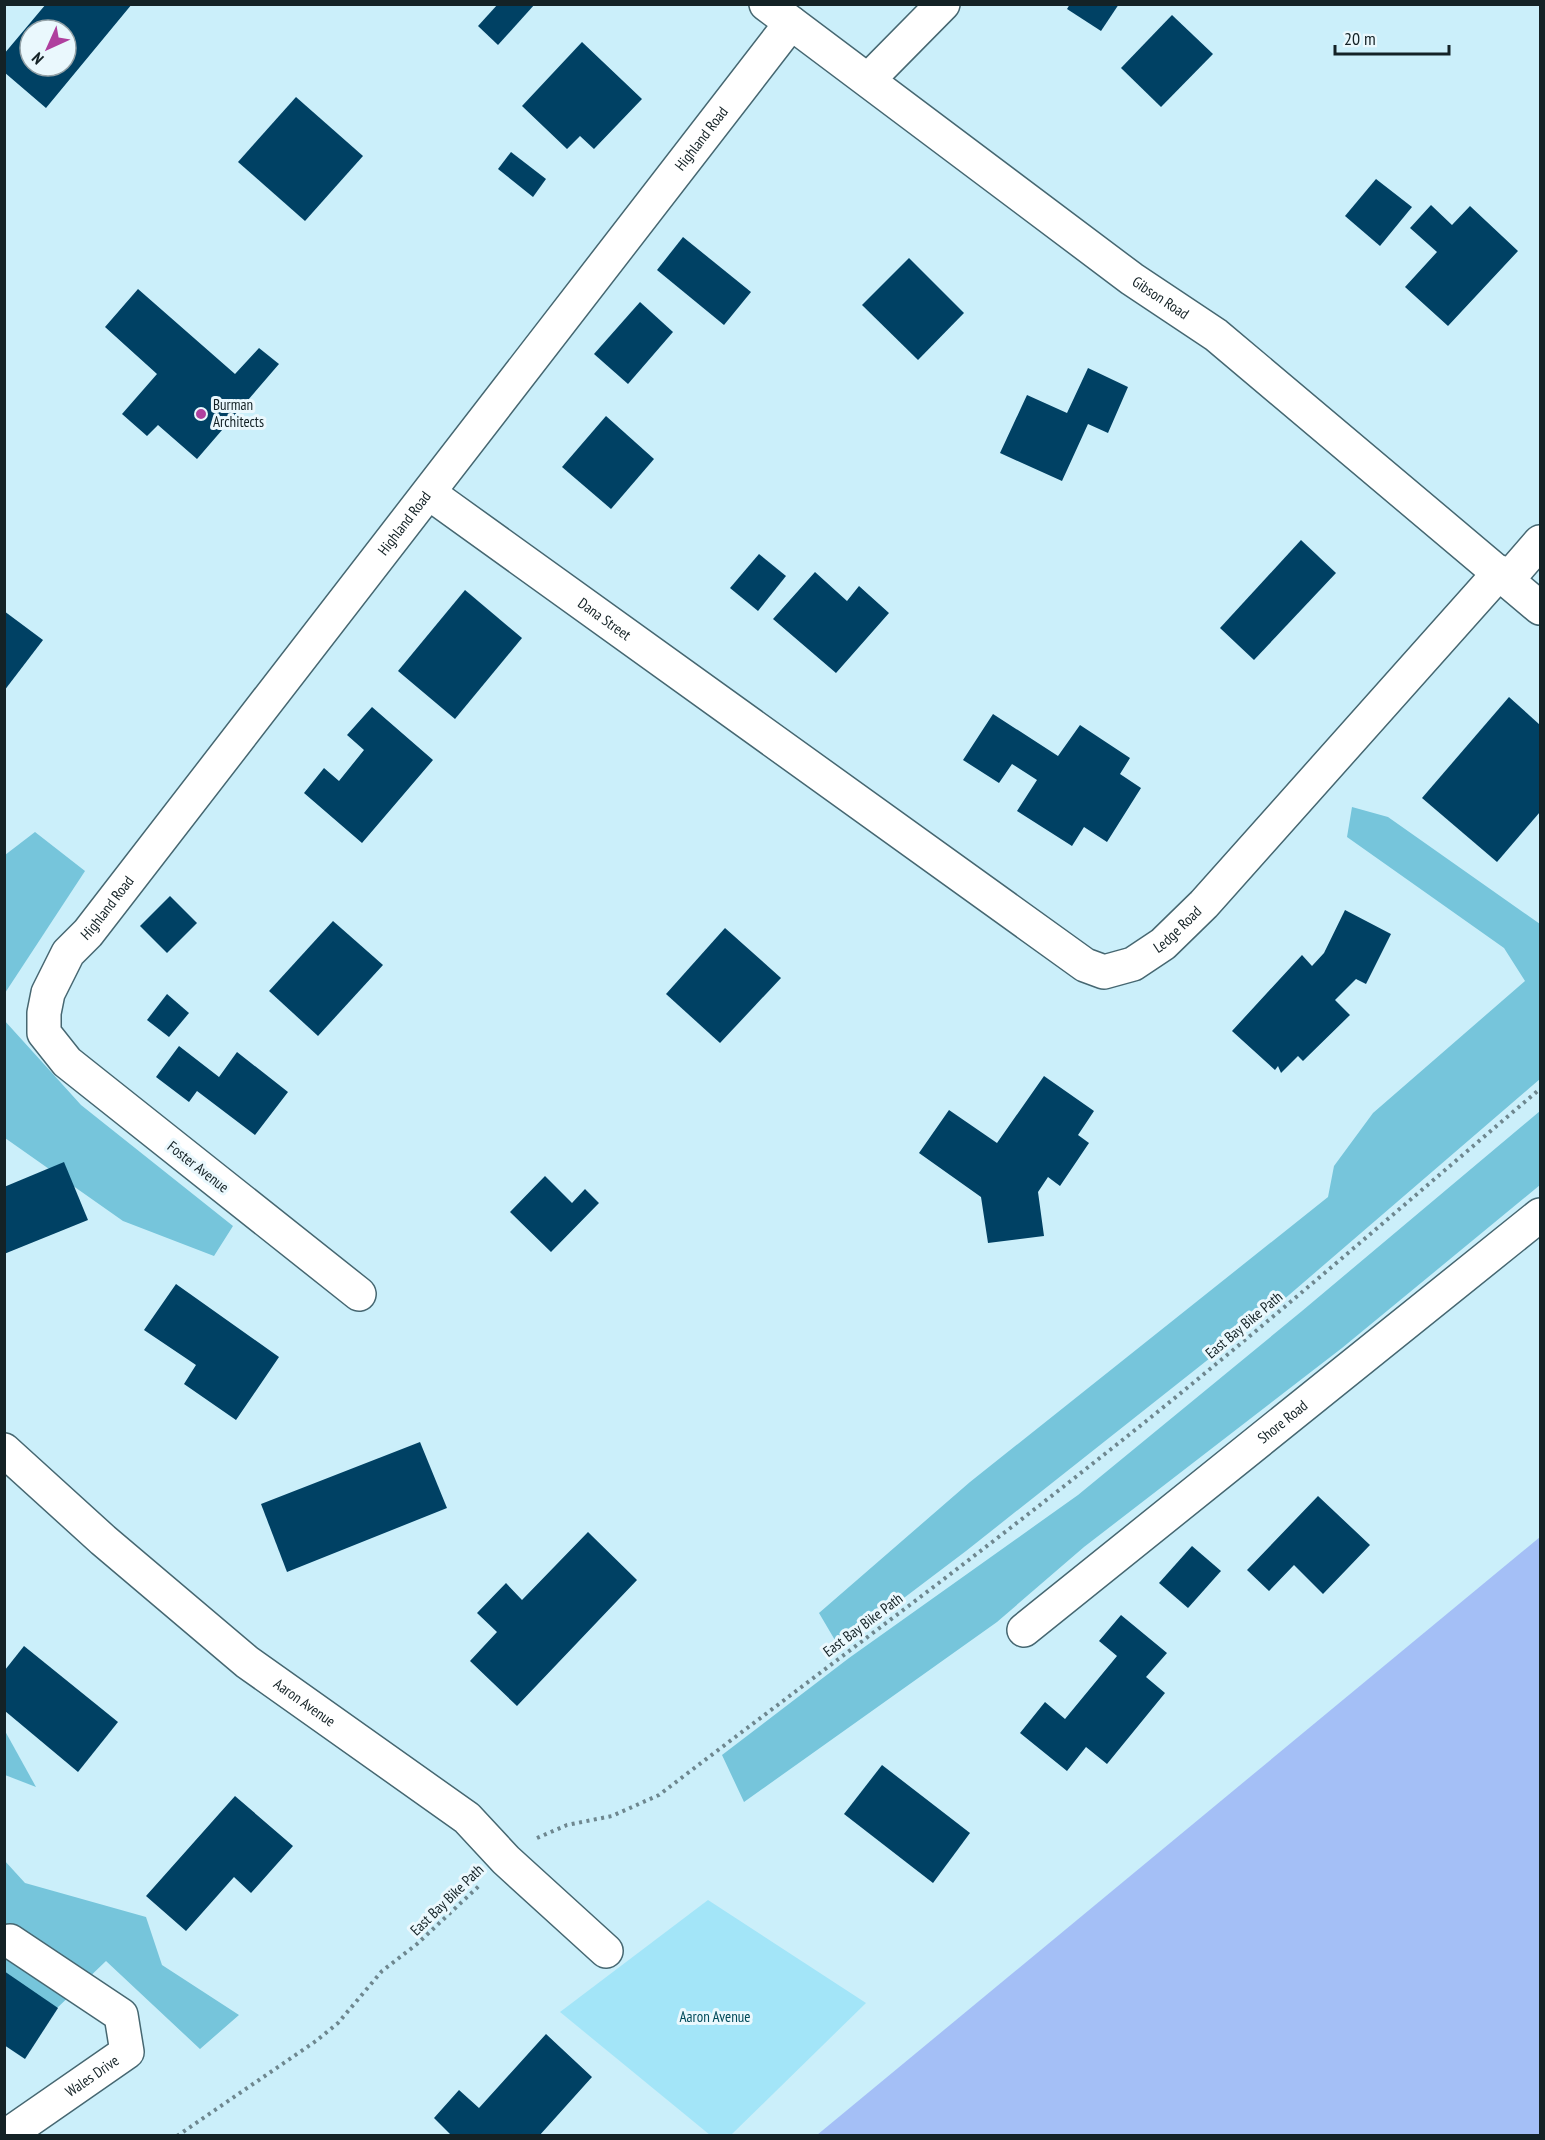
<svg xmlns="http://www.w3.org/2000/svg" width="1545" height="2140" viewBox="0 0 1545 2140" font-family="'PT Sans Narrow',sans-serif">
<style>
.green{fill:#a3e5f8}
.forest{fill:#76c5db}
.water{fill:#a4bff6}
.building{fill:#004164;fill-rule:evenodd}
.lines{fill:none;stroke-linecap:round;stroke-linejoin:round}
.minor-casing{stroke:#466771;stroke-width:36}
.path{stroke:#6e878f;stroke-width:4;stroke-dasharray:3 4.5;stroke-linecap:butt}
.minor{stroke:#fff;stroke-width:33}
.poi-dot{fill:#af409e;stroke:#eaf8fd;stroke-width:2}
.labels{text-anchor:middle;stroke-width:6;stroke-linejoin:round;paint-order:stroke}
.street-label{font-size:15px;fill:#142226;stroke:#eaf8fd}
.poi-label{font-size:15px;fill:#142226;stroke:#eaf8fd;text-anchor:start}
.park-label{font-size:15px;fill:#004a59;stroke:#eaf8fd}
</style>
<rect width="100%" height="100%" fill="#cbeffa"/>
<path class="green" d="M708,1900L866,2003L731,2135H710L560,2012Z"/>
<g class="forest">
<path d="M1352,807L1388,817L1540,924V1079L1282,1301L966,1551L839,1647L819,1613L970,1482L1328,1197L1334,1166L1373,1113L1525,981L1504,948L1347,837Z"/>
<path d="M35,832L85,871L5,993V855Z"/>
<path d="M4,1020L81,1105L233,1226L214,1256L123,1221L5,1138Z"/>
<path d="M1540,1111V1185L1342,1348L1084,1547L997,1622L744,1802L722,1755L849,1658L1078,1495L1302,1311Z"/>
<path d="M5,1731L36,1787L5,1775Z"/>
<path d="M4,1860L25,1883L146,1917L162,1965L239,2015L200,2049L106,1961L55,2010L4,1994Z"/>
</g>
<path class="water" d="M1540,1537V2135H817Z"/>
<g class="building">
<path d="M46,4H132L46,108L4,72V54ZM30,30H66V66H30Z"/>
<path d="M498,4H535L498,45L478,26Z"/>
<path d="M1070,4H1119L1101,31L1067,9Z"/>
<path d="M1172,15L1213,54L1161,107L1121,68Z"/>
<path d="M582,42L642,99L594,149L580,136L567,149L522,106Z"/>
<path d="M296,97L363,156L305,221L238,162Z"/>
<path d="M511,152L546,179L533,197L498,169Z"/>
<path d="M1376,179L1412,207L1380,246L1345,216Z"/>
<path d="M1431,205L1452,225L1470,206L1518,251L1448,326L1405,287L1437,252L1410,228Z"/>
<path d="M683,237L751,292L724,325L657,270Z"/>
<path d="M909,258L964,313L918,360L862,305Z"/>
<path d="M138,289L235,374L259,348L279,364L197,459L158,425L147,436L122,414L157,374L105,327Z"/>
<path d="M640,302L673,332L628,384L594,354Z"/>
<path d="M1088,368L1128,387L1108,433L1088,424L1062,481L1000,453L1027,395L1067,413Z"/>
<path d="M606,416L654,459L611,509L562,467Z"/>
<path d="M1301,540L1336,573L1254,660L1220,628Z"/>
<path d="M759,554L786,576L758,611L730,588Z"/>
<path d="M815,572L847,601L859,586L889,613L836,673L773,619Z"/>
<path d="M465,590L522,638L455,719L398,671Z"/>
<path d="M4,611L43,640L4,691Z"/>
<path d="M1509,697L1540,725V812L1497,862L1422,798Z"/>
<path d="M372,707L433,760L362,843L304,793L324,768L339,781L364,750L347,735Z"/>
<path d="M993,714L1058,756L1080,725L1130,758L1120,774L1141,788L1107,842L1084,827L1072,846L1017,811L1037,780L1012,764L999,783L963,760Z"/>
<path d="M170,896L197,923L167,953L140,926Z"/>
<path d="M1345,910L1391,934L1366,984L1356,979L1335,1000L1350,1015L1303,1061L1298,1056L1281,1073L1278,1066L1275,1070L1232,1031L1302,955L1312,966L1324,953Z"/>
<path d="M333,921L383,965L318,1036L269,991Z"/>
<path d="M725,928L781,978L720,1043L666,994Z"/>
<path d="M167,994L189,1013L169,1037L147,1020Z"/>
<path d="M179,1046L219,1077L237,1052L288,1092L255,1135L197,1091L189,1102L156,1077Z"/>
<path d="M1044,1076L1094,1111L1078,1135L1089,1143L1060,1186L1048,1177L1038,1192L1044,1236L988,1243L981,1197L919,1153L949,1110L997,1143Z"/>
<path d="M64,1162L88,1220L4,1254V1187Z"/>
<path d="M545,1176L572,1203L585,1189L599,1203L551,1252L510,1212Z"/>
<path d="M176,1284L279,1357L236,1420L184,1384L196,1365L144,1330Z"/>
<path d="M420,1442L447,1508L287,1572L261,1504Z"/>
<path d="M1318,1496L1370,1545L1323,1594L1294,1565L1269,1591L1247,1570Z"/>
<path d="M588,1532L637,1580L517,1706L470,1661L497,1632L477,1613L506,1583L522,1600Z"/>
<path d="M1192,1546L1221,1571L1188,1608L1159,1583Z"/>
<path d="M1121,1615L1167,1653L1146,1677L1165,1693L1107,1764L1086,1747L1067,1771L1020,1733L1045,1702L1065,1719L1117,1656L1099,1641Z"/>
<path d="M24,1646L118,1722L78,1772L5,1711V1670Z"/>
<path d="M882,1765L970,1833L933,1883L844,1814Z"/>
<path d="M235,1796L293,1846L251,1893L234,1877L186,1931L146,1896Z"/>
<path d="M4,1971L58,2008L25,2059L4,2045Z"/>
<path d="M546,2034L592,2077L539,2136H452L434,2118L459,2090L479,2108Z"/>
</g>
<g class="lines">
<g class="minor-casing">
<g id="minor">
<path id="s1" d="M766,4L1132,279L1216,335L1540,608"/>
<path d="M868,80L943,4"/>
<path id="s2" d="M429,493L1085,965L1104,972L1133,964L1163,944L1204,904L1500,572"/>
<path d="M1508,579L1540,542"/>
<path id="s3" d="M359,1294L67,1062L44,1033V1013L48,993L68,953L88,933L791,23"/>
<path id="s4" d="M4,1450L103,1540L247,1662L467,1818L506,1860L606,1951"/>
<path id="s5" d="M1024,1630L1540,1215"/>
<path id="s6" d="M6,2136L127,2052L121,2015L10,1941"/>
</g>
</g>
<g class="path">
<path d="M537,1838L567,1825L612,1816L659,1795C807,1682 956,1572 1101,1457C1251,1339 1395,1212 1540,1089"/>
<path d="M177,2136L316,2041L338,2023L382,1971L417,1944L480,1885"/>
</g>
<use href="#minor" class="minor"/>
</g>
<circle class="poi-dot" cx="201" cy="414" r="6"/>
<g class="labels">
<g class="street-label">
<text dy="5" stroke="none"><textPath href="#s3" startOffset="1527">Highland Road</textPath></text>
<text dy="5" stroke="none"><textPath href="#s1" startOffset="492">Gibson Road</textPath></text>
<text dy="5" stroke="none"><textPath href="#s3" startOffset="1041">Highland Road</textPath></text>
<text dy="5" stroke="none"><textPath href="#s2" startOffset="216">Dana Street</textPath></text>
<text dy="5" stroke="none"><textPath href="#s3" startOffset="555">Highland Road</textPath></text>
<text dy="5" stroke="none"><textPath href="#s2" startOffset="915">Ledge Road</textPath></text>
<text transform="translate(198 1167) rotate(38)" y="5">Foster Avenue</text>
<text transform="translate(1244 1325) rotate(-40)" y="5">East Bay Bike Path</text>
<text dy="5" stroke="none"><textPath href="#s5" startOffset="332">Shore Road</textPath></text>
<text transform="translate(863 1625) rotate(-37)" y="5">East Bay Bike Path</text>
<text dy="5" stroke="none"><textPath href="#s4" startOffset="393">Aaron Avenue</textPath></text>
<text transform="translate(447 1900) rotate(-44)" y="5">East Bay Bike Path</text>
<text dy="5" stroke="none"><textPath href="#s6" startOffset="105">Wales Drive</textPath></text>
</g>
<g class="poi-label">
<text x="213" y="410">Burman<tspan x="213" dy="17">Architects</tspan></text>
</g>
<g class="park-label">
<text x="715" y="2022">Aaron Avenue</text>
</g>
</g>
<rect width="1545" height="2140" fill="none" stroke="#142226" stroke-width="12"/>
<g transform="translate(48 48) rotate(225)"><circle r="28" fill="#eaf8fd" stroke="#94a2a7" stroke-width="1.5"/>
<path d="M0-4.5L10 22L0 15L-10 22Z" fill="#af409e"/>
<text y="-9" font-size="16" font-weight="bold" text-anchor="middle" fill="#142226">N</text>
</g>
<path d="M1335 45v9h114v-9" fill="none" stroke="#142226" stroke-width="3"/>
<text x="1344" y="45" font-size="18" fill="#142226" stroke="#eaf8fd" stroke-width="4.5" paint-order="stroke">20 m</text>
</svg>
